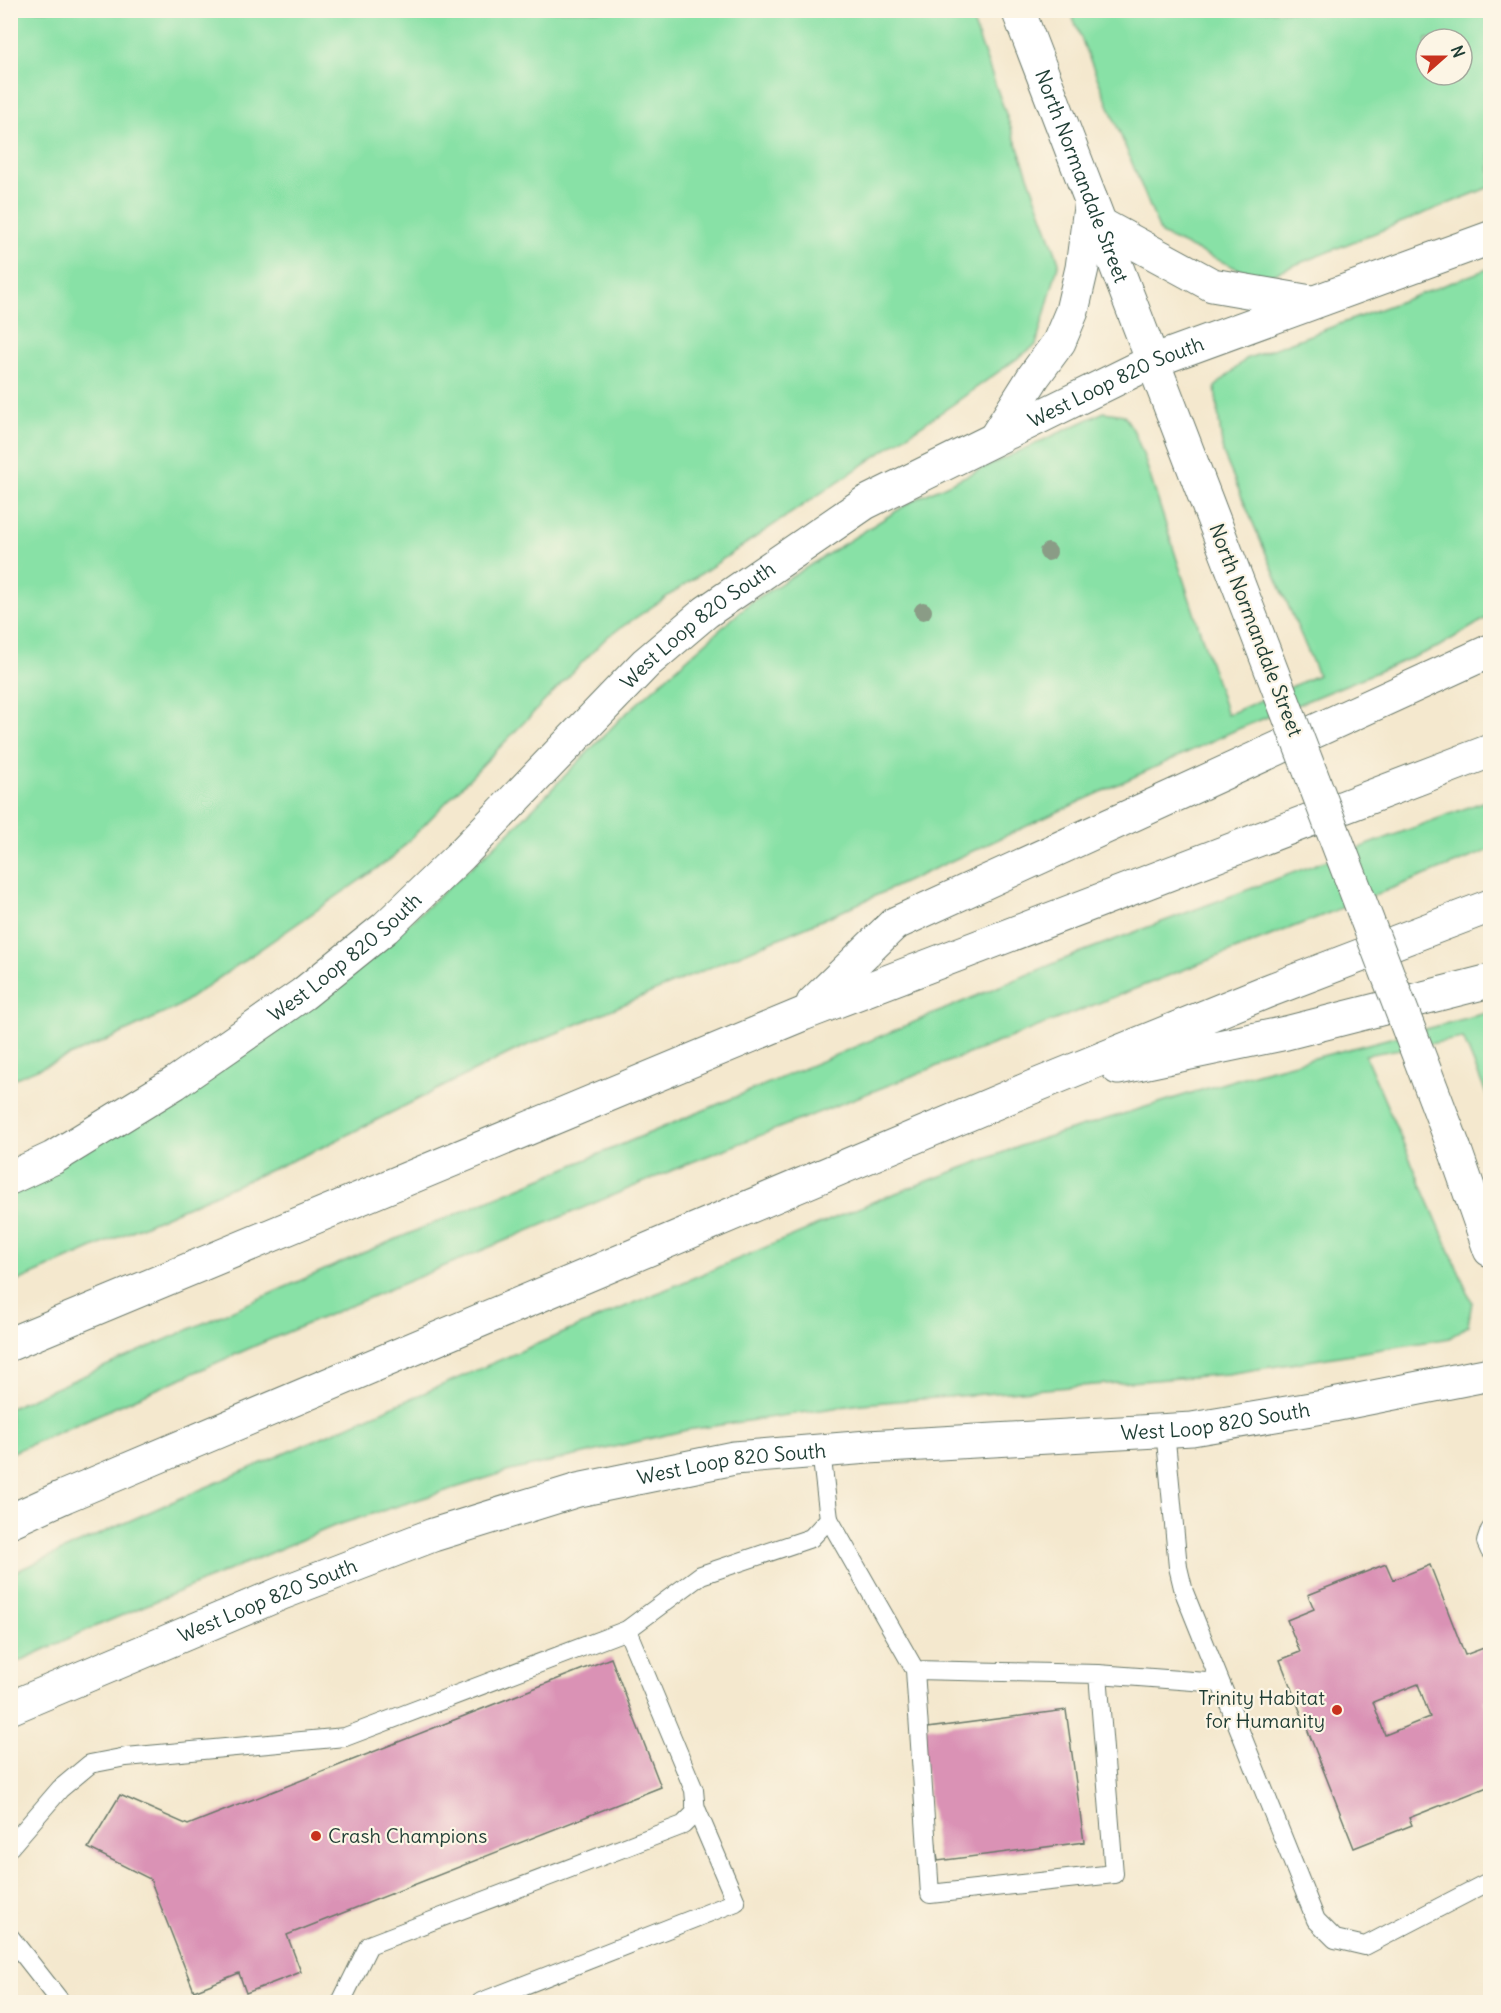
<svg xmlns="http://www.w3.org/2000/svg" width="1501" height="2013" viewBox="0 0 1501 2013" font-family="Delius,sans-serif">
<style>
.green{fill:#88e1a6;stroke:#548f6d;stroke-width:1.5;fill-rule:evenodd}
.building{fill:#da92b5;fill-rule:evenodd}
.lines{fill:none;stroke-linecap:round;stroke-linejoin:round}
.service-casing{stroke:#6a796a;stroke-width:20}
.tertiary-casing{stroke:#6a796a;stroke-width:35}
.secondary-casing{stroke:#6a796a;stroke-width:35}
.motorway-casing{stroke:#6a796a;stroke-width:35}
.service{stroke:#fff;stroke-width:18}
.tertiary{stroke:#fff;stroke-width:33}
.secondary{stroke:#fff;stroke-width:33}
.motorway{stroke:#fff;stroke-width:33}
.tertiary-bridge-casing{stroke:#6a796a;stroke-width:35;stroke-linecap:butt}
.tertiary-bridge{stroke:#fff;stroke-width:33}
.tree{fill:#8a9c86}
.poi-dot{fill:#c8321e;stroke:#fcf5e5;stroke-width:2}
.labels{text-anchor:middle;stroke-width:4.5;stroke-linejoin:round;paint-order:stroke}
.street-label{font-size:20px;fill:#1f3d34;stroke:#fcf5e5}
.poi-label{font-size:20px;fill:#1f3d34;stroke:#fcf5e5;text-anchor:end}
</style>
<rect width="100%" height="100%" fill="#fcf5e5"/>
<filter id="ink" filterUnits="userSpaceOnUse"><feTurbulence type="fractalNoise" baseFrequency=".0167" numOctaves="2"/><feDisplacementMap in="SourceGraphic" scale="12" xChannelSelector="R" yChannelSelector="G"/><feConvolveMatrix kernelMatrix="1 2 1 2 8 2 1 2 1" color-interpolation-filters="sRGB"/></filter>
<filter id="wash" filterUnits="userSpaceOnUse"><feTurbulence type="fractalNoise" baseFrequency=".008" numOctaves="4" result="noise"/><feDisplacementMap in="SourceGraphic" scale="24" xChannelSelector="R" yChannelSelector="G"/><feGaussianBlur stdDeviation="1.35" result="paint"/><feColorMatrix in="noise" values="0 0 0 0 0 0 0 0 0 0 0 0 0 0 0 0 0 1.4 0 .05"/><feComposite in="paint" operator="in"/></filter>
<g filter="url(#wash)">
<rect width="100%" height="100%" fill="#f4e8ce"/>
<g class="green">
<path d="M11,10L969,11L1059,262L1036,345L952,405L607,637L392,858L177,1007L110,1039L11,1080Z"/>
<path d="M1070,11H1490V187L1260,279L1161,234ZM1426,39H1462V75H1426Z"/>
<path d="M1490,268V616L1438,647L1238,729L838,913L512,1052L325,1146L11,1284V1190L389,941L513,829L621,718L751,602L914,500L1104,412L1124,415L1134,431L1144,457L1227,715L1318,675L1223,453L1215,387L1246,359Z"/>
<path d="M1490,799V850L692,1162L257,1345L11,1453L10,1408L363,1253L1079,953Z"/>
<path d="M1490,1012V1103L1463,1038L1365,1055L1472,1302L1468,1325L1450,1338L1228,1374L861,1404L687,1430L506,1472L334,1526L87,1630L11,1665L10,1574L165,1505L530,1347L875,1201L1028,1143L1257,1073Z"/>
</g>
<g id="blocks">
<g class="building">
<path d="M1386,1564L1393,1580L1430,1565L1465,1655L1489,1646L1490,1698L1484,1701L1490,1718V1786L1409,1818L1412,1825L1354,1848L1280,1660L1300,1652L1287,1620L1314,1609L1308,1595ZM1418,1684L1430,1717L1385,1735L1373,1702Z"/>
<path d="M611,1658L661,1787L287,1935L301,1972L246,1993L239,1973L194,1991L150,1879L88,1848L120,1795L188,1825Z"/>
<path d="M1066,1710L1084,1842L938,1861L920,1729Z"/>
</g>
</g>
</g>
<g filter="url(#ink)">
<use href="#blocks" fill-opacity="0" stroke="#6a796a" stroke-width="1.5"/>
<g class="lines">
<g class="service-casing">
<g id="service">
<path d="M1165,1430L1178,1567L1184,1592L1316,1920L1335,1939L1365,1946L1490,1881"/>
<path d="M829,1519L915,1670L930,1894L1114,1874L1098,1674L915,1670"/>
<path d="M1490,1530L1486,1542L1490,1551"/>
<path d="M1098,1674L1220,1683"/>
<path d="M10,1847L60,1789L90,1764L126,1757L345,1737L627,1630L701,1575L811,1538L829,1519L821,1451"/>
<path d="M10,1937L61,2002"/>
<path d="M341,2002L369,1945L683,1825L696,1812L694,1790L627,1630"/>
<path d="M481,2002L736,1902L695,1806"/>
</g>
</g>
<g class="tertiary-casing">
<g id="tertiary">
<path id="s1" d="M1018,10L1231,565"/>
<path d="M1455,1150L1490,1250"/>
</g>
</g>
<g class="secondary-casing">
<g id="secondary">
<path d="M1100,224L1212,285L1311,302"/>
<path d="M995,438L1034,376L1059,342L1072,311L1082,268L1091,200"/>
<path id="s2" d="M10,1178L53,1158L175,1083L303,994L385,928L461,855L646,663L706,612L865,503L1153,361L1490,238"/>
<path id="s3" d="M10,1708L282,1593L433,1535L578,1490L734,1458L868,1447L1192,1429L1323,1407L1490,1374"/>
</g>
</g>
<g class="motorway-casing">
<g id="motorway">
<path d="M813,1003L894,924L1490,651"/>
<path d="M1118,1068L1286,1033L1490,981"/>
<path d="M10,1344L803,1014L1490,751"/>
<path d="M10,1521L65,1496L1035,1086L1268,991L1490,906"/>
</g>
</g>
<use href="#service" class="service"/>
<use href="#tertiary" class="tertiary"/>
<use href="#secondary" class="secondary"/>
<use href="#motorway" class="motorway"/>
<g class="tertiary-bridge-casing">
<path id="tertiary-bridge" d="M1231,565L1455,1150"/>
</g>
<use href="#tertiary-bridge" class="tertiary-bridge"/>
</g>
<g class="tree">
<circle cx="1048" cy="552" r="9"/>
<circle cx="923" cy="611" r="9"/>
</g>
</g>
<g class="poi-dot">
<circle cx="1337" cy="1710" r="6"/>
<circle cx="316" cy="1836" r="6"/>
</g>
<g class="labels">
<g class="street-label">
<text dy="7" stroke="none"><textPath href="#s1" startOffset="178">North Normandale Street</textPath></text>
<text dy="7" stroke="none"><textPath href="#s2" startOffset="1374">West Loop 820 South</textPath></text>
<text dy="7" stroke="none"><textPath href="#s2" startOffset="888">West Loop 820 South</textPath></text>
<text transform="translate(1256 630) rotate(69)" y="7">North Normandale Street</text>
<text dy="7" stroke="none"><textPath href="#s2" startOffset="402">West Loop 820 South</textPath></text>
<text dy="7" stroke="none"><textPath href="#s3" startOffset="1251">West Loop 820 South</textPath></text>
<text dy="7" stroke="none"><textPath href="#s3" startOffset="765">West Loop 820 South</textPath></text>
<text dy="7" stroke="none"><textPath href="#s3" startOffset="279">West Loop 820 South</textPath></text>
</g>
<g class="poi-label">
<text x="1325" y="1705">Trinity Habitat<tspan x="1325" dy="23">for Humanity</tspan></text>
<text x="328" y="1843" text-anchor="start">Crash Champions</text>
</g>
</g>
<rect width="1501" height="2013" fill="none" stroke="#fcf5e5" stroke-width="36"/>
<g transform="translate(1444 57) rotate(69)"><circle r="28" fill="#fcf5e5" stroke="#a4ab9e" stroke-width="1.5"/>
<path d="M0-4.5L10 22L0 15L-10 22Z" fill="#c8321e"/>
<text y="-9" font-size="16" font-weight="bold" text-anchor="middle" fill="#1f3d34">N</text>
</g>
</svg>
